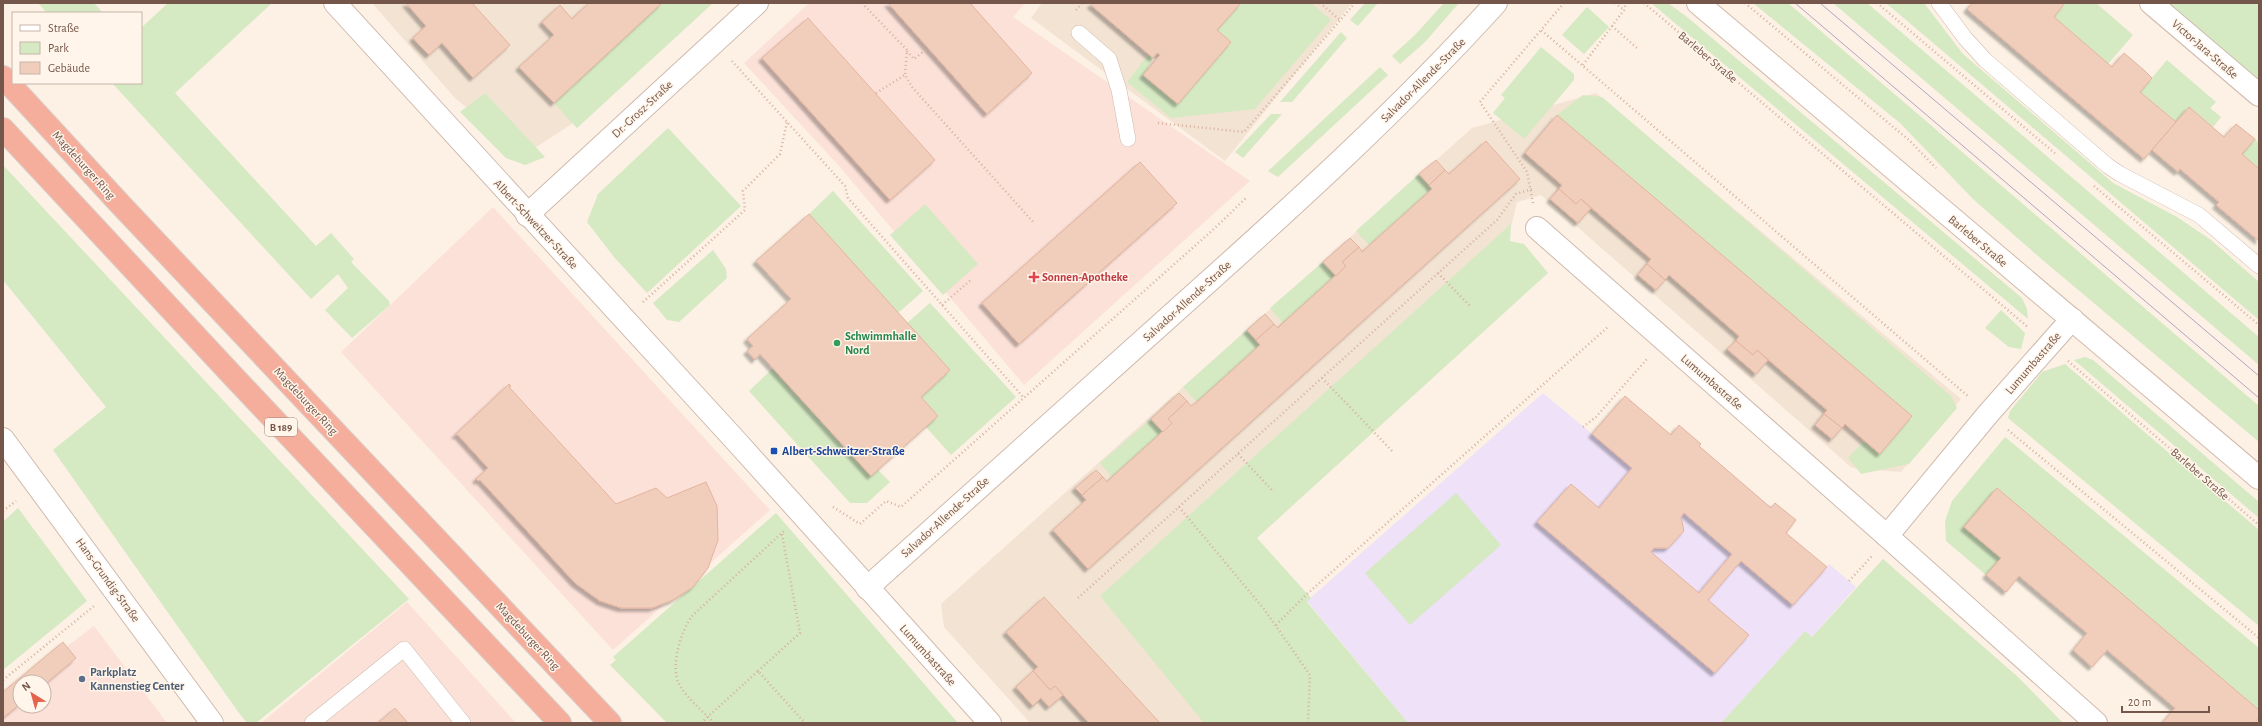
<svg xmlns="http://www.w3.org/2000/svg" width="2262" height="726" viewBox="0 0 2262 726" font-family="'Alegreya Sans',sans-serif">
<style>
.residential{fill:#f3e3d3}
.commercial{fill:#fce1d8;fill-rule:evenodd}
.education{fill:#eee1f8}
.green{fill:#d5e9c3}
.building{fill:#f1cebc;stroke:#e4b39d;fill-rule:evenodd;filter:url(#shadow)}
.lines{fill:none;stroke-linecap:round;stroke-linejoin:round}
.lane-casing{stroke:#cfbaae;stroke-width:16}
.street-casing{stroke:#cfbaae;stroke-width:24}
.secondary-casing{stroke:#d2baab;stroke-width:24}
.highway-casing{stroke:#d8d0cc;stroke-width:24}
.path{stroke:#d6b19f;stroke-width:2.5;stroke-dasharray:1 3;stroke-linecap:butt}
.lane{stroke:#fff;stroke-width:15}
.street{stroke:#fff;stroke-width:22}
.secondary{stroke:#fff;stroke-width:22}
.highway{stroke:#f6ae9c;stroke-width:22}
.tram{stroke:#b3a3c5;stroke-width:1}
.path-bridge{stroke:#d6b19f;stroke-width:2.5;stroke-dasharray:1 3;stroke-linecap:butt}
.health-dot{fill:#e0444e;stroke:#fff5ea;stroke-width:1.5}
.leisure-dot{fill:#2e9e5b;stroke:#fff5ea;stroke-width:1.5}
.transit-dot{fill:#1a4fb4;stroke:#fff5ea;stroke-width:1.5}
.service-dot{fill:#5c6f8a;stroke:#fff5ea;stroke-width:1.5}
.labels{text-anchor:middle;stroke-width:3;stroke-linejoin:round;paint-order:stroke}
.shield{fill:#fff5ea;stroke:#9e867a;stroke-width:1}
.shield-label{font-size:11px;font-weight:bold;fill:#74564a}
.street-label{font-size:12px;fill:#74564a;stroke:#fff5ea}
.health-label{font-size:12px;font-weight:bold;fill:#be3a42;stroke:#fff5ea;text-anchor:start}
.leisure-label{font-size:12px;font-weight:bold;fill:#27864d;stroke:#fff5ea;text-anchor:start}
.transit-label{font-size:12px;font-weight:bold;fill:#164399;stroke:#fff5ea;text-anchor:start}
.service-label{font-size:12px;font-weight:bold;fill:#4e5e75;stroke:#fff5ea;text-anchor:start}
</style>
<defs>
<filter id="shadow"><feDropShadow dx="-3.5" dy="3.5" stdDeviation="1" flood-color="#0004"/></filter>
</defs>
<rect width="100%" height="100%" fill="#fcf1e4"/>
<g class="residential">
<path d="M372,3H709L581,118L524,155L455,98Z"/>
<path d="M1042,3H1352L1225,161L1031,18Z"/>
<path d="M1596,93L1961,399L1901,472L1852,468L1541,195L1517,202L1507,243L1251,538L1403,723H1030L944,627L941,604L1472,128Z"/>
</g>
<g class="commercial">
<path d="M809,3H1025L1013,17L1250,181L1024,385L839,166L744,63Z"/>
<path d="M493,207L770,510L613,650L341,352Z"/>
<path d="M407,602L516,723H261Z"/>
<path d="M94,626L167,723H3V695ZM20,682H44V706H20Z"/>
</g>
<path class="education" d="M1543,393L1592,434L1625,396L1671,435L1679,425L1701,444L1699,446L1771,507L1775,503L1796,520L1786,533L1827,567L1829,564L1856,587L1812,637L1805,631L1721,723H1408L1307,601Z"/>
<g class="green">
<path d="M38,3H94L103,13H47Z"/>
<path d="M168,3H272L175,93L316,246L331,233L354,259L351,262L389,301L390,305L352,338L325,310L348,288L338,274L311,299L112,83H141V28Z"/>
<path d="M662,3H713L577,128L554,103Z"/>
<path d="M1241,3H1311L1331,20L1255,109L1171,118L1127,82L1149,54L1153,58L1144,75L1217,30Z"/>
<path d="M1365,3H1378L1358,26L1350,20Z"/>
<path d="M1444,3H1459L1425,42L1400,64L1392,56L1415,35Z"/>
<path d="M1651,3H1668L1687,17L2022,298L2027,309L2028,319Z"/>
<path d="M1753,3H1788L2259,406V442L2045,262L1973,199L1900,123Z"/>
<path d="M1833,3H1867L2259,337V365Z"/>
<path d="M1886,3H1924L1963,54L2113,183L2177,217L2211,240L2259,282V320Z"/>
<path d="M2066,3H2096L2133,35L2108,64L2054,17Z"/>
<path d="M2168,3H2259V80L2257,82Z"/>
<path d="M1587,7L1609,27L1584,54L1562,35Z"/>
<path d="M1341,32L1347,38L1292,102H1280Z"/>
<path d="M1541,47L1574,74V80L1524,139L1493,113L1505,98L1501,95Z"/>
<path d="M2167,60L2216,102L2210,108L2221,117L2213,127L2189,107L2176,122L2140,92Z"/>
<path d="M1380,67L1388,75L1278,177L1268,171Z"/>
<path d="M485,93L545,157L525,165L506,158L460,112Z"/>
<path d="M1583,95L1602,97L1951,396L1957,408L1909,464L1861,474L1848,458L1864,441L1880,454L1912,416L1557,115Z"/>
<path d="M1271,114H1282L1243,158L1235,152Z"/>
<path d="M668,128L741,206L647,293L614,257L587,222L598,194Z"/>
<path d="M2255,139L2259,143V169L2242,154Z"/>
<path d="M3,165L409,599L256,723H247L239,713L53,450L106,407L3,280Z"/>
<path d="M1419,174L1432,189L1369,245L1356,231Z"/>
<path d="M833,191L923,291L898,313L809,214Z"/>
<path d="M925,204L978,264L943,295L890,235Z"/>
<path d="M1511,224L1510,241L1524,244L1548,273L1257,538L1311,598L1307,602L1408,723H1204L1100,596Z"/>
<path d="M713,250L726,269L727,278L679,322L667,320L653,303Z"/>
<path d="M1323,262L1336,276L1283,323L1270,308Z"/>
<path d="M930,303L1016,397L951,455L926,427L938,416L921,397L950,370L907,323Z"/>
<path d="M2001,310L2025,333L2021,349L2009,347L1985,328Z"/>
<path d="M1247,330L1260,345L1197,402L1183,387Z"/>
<path d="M2085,357L2093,360L2259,502V518L2074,360Z"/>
<path d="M2065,364L2259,530V626L2008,418L2010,411L2042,372Z"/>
<path d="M773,368L871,476L878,470L890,482L867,503H850L749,391Z"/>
<path d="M1151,419L1163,432L1112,477L1100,463Z"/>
<path d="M2005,437L2259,648V710L1997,488L1964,527L2001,558L1986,575L1946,541L1945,521L1952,501Z"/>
<path d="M1456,493L1501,545L1410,625L1365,573Z"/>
<path d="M18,508L87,601L3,670V522Z"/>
<path d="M776,513L958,723H667L610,665L616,660L613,657Z"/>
<path d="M1883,559L2018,677L2063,723H1721L1805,631L1812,637Z"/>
</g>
<g class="building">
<path d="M406,3H472L510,45L473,78L442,43L429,55L420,46L413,38L426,26Z"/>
<path d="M589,3H662L554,103L519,67L554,35L542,22L560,5L572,19Z"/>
<path d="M888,3H970L1032,73L987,114Z"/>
<path d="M1092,3H1241L1217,30L1231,42L1178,104L1143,75L1160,55L1157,53L1153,58L1091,5Z"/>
<path d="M1972,3H2065L2054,17L2112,67L2124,53L2145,71L2152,78L2140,92L2176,122L2144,159L1967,9Z"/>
<path d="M808,18L935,160L890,200L762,58Z"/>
<path d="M2189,107L2224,137L2236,124L2255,139L2242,154L2259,169V241L2216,205L2219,202L2180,169L2178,172L2152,150Z"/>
<path d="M1557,115L1912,416L1880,454L1845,424L1842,428L1824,414L1827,410L1757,350L1753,355L1736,341L1739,336L1669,275L1665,280L1647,264L1651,259L1581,199L1576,204L1559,189L1562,185L1525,153Z"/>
<path d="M1486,141L1520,179L1088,569L1053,530L1086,500L1082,495L1103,477L1107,482L1112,477L1172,423L1168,419L1187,401L1191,406L1197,402L1260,345L1256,340L1274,324L1278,328L1283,323L1346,266L1342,262L1359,247L1362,252L1432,189L1429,185L1445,170L1449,174Z"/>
<path d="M1436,160L1445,170L1429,185L1419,174Z"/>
<path d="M1140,162L1177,203L1019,344L982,303Z"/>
<path d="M1559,189L1576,204L1581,199L1591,208L1578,223L1550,199Z"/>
<path d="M809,214L950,370L921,397L938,416L871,476L760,354L755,360L747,351L753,346L747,339L791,299L756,261Z"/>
<path d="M1350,238L1359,247L1342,262L1346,266L1336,276L1323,262Z"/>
<path d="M1647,264L1665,280L1656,290L1638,275Z"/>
<path d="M1265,314L1274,324L1256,340L1247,330Z"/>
<path d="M1736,341L1753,355L1757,350L1768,360L1756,374L1727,349Z"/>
<path d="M509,384L511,386L509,387L616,504L656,488L667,498L706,482L717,506L718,540L708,568L693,587L673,600L652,608H621L600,601L575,583L480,480L478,481L476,479L488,468L458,435H455Z"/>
<path d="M1179,393L1187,401L1168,419L1172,423L1163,432L1151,419Z"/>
<path d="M1625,396L1671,435L1679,425L1701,444L1699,446L1771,508L1775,503L1796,520L1786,533L1827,567L1793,605L1741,561L1708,600L1749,635L1715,673L1537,522L1571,484L1599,508L1632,468L1592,434ZM1684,513L1732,554L1699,593L1651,552L1654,548H1668L1684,531L1681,517Z"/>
<path d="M1824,414L1842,428L1832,439L1815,425Z"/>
<path d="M1096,470L1103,477L1082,495L1075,488Z"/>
<path d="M1997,488L2259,710V718L2255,723H2162L2175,708L2107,650L2092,667L2073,650L2087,633L2019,576L2006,592L1986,575L2001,558L1964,527Z"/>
<path d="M1044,597L1160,723H1089L1055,686L1050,690L1033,671L1038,667L1006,632Z"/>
<path d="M63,642L76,658L44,685V682H20V704L3,718V692Z"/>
<path d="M1033,671L1050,690L1055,686L1063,695L1049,707L1041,698L1033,706L1016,687Z"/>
<path d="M395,708L408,723H378Z"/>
</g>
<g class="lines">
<g class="lane-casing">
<g id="lane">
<path d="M1939,3L1965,38L1985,60L2108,166L2120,174L2199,215L2259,266"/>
<path d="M1079,33L1109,59L1119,90L1128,139"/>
<path d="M312,723L404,649L463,723"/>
</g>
</g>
<g class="street-casing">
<g id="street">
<path d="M335,3L736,441L990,723"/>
<path d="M2151,3L2259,95"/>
<path d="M527,215L757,3"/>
<path d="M1537,228L1887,536L2096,723"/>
<path d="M3,439L212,723"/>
<path d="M1887,536L1988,414L2072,319"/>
<path d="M867,588C974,492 1081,396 1188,300C1295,204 1400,109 1496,3"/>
</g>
</g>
<g class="secondary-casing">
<path id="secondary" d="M1698,3L2259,478"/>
</g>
<g class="highway-casing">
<g id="highway">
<path d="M3,77L120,204L610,723"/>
<path d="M3,129L232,375L560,723"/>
</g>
</g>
<g class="path">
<path d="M862,3L907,50L905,75L912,87L1034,223"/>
<path d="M1320,3L1340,20"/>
<path d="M1564,3L1541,30L1969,397"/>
<path d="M1615,3L1624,10"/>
<path d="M1644,3L2029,328"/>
<path d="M1745,3L1910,141L1936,168"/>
<path d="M1877,3L2057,155"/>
<path d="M1076,10L1082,3"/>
<path d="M1612,26L1638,49"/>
<path d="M907,51L914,59L928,48"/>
<path d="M732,61L845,186L848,198L1024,398"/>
<path d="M1583,65L1624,10L1626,3"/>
<path d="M876,93L905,75"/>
<path d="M1158,123L1244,132L1355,3"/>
<path d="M2094,186L2259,325"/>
<path d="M1533,203L1527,172L1480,102L1541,30"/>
<path d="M1438,273L1471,307"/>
<path d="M643,302L745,210L743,191L780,154L787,122"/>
<path d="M942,305L972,279"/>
<path d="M2068,361L2259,525"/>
<path d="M1322,378L1394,453"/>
<path d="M1583,427L1596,417L1647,359"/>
<path d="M2008,430L2259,638"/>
<path d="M1238,454L1272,490"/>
<path d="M833,507L860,524L886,501L901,507L1215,228L1246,198"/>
<path d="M1179,507L1264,609L1310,675L1308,723"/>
<path d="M3,511L16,501"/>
<path d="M1849,581L1872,556"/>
<path d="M1078,598L1497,220L1516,194L1532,189"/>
<path d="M1276,625L1307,594L1609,326"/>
<path d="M758,671L800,633L782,534"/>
<path d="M3,680L94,606"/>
<path d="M745,683L758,671L805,723"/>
<path d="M714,723C703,711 687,699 679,684C670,667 681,629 693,615L784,531"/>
</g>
<use href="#lane" class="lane"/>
<use href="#street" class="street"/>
<use href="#secondary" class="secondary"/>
<use href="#highway" class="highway"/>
<g class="tram">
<path d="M1795,3L2259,398"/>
<path d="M1820,3L2259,376"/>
</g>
<path class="path-bridge" d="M701,723L745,683"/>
</g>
<path class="health-dot" d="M1032 271h4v4h4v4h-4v4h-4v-4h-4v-4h4z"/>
<circle class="leisure-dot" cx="837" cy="343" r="4"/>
<rect class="transit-dot" x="770" y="447" width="8" height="8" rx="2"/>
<circle class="service-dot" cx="82" cy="679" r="4"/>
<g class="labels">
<rect class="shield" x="265" y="418" width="32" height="18" rx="3"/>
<g class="shield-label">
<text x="281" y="431">B 189</text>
</g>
<g class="street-label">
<text transform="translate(2205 49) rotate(41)" y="4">Victor-Jara-Straße</text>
<text transform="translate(1708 57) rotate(40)" y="4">Barleber Straße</text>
<text transform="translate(1423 80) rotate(-45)" y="4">Salvador-Allende-Straße</text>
<text transform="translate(642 109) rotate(-43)" y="4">Dr.-Grosz-Straße</text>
<text transform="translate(84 165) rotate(48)" y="4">Magdeburger Ring</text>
<text transform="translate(536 224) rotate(47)" y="4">Albert-Schweitzer-Straße</text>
<text transform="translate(1978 241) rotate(40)" y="4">Barleber Straße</text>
<text transform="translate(1187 301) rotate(-42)" y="4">Salvador-Allende-Straße</text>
<text transform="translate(2033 363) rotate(-49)" y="4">Lumumbastraße</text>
<text transform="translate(1712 382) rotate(41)" y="4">Lumumbastraße</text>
<text transform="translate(306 401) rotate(47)" y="4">Magdeburger Ring</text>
<text transform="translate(2200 474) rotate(41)" y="4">Barleber Straße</text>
<text transform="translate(945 517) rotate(-42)" y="4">Salvador-Allende-Straße</text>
<text transform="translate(108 580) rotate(54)" y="4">Hans-Grundig-Straße</text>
<text transform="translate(528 636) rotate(47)" y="4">Magdeburger Ring</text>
<text transform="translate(928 655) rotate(48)" y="4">Lumumbastraße</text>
</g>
<g class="health-label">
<text x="1042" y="281">Sonnen-Apotheke</text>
</g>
<g class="leisure-label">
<text x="845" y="340">Schwimmhalle<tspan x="845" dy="14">Nord</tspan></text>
</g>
<g class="transit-label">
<text x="782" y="455">Albert-Schweitzer-Straße</text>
</g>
<g class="service-label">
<text x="90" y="676">Parkplatz<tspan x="90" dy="14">Kannenstieg Center</tspan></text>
</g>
</g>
<rect width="2262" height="726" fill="none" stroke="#74564a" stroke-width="8"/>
<rect x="12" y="12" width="130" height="72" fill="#fff5ea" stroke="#c7b5aa"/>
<rect x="20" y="25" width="20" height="6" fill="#ffffff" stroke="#c7b5aa"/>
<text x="48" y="32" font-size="12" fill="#74564a">Straße</text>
<rect x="20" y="42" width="20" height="12" fill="#d5e9c3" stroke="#c7b5aa"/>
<text x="48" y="52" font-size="12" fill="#74564a">Park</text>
<rect x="20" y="62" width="20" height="12" fill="#f1cebc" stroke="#c7b5aa"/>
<text x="48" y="72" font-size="12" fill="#74564a">Gebäude</text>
<g transform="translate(32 694) rotate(323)"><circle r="19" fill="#fff5ea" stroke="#c7b5aa"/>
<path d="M0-3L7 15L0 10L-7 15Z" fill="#e5634a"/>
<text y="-6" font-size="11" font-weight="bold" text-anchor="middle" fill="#74564a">N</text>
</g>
<path d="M2122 706v6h87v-6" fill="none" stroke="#74564a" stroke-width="2"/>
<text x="2128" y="706" font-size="12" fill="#74564a" stroke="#fff5ea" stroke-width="3" paint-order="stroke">20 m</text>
</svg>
